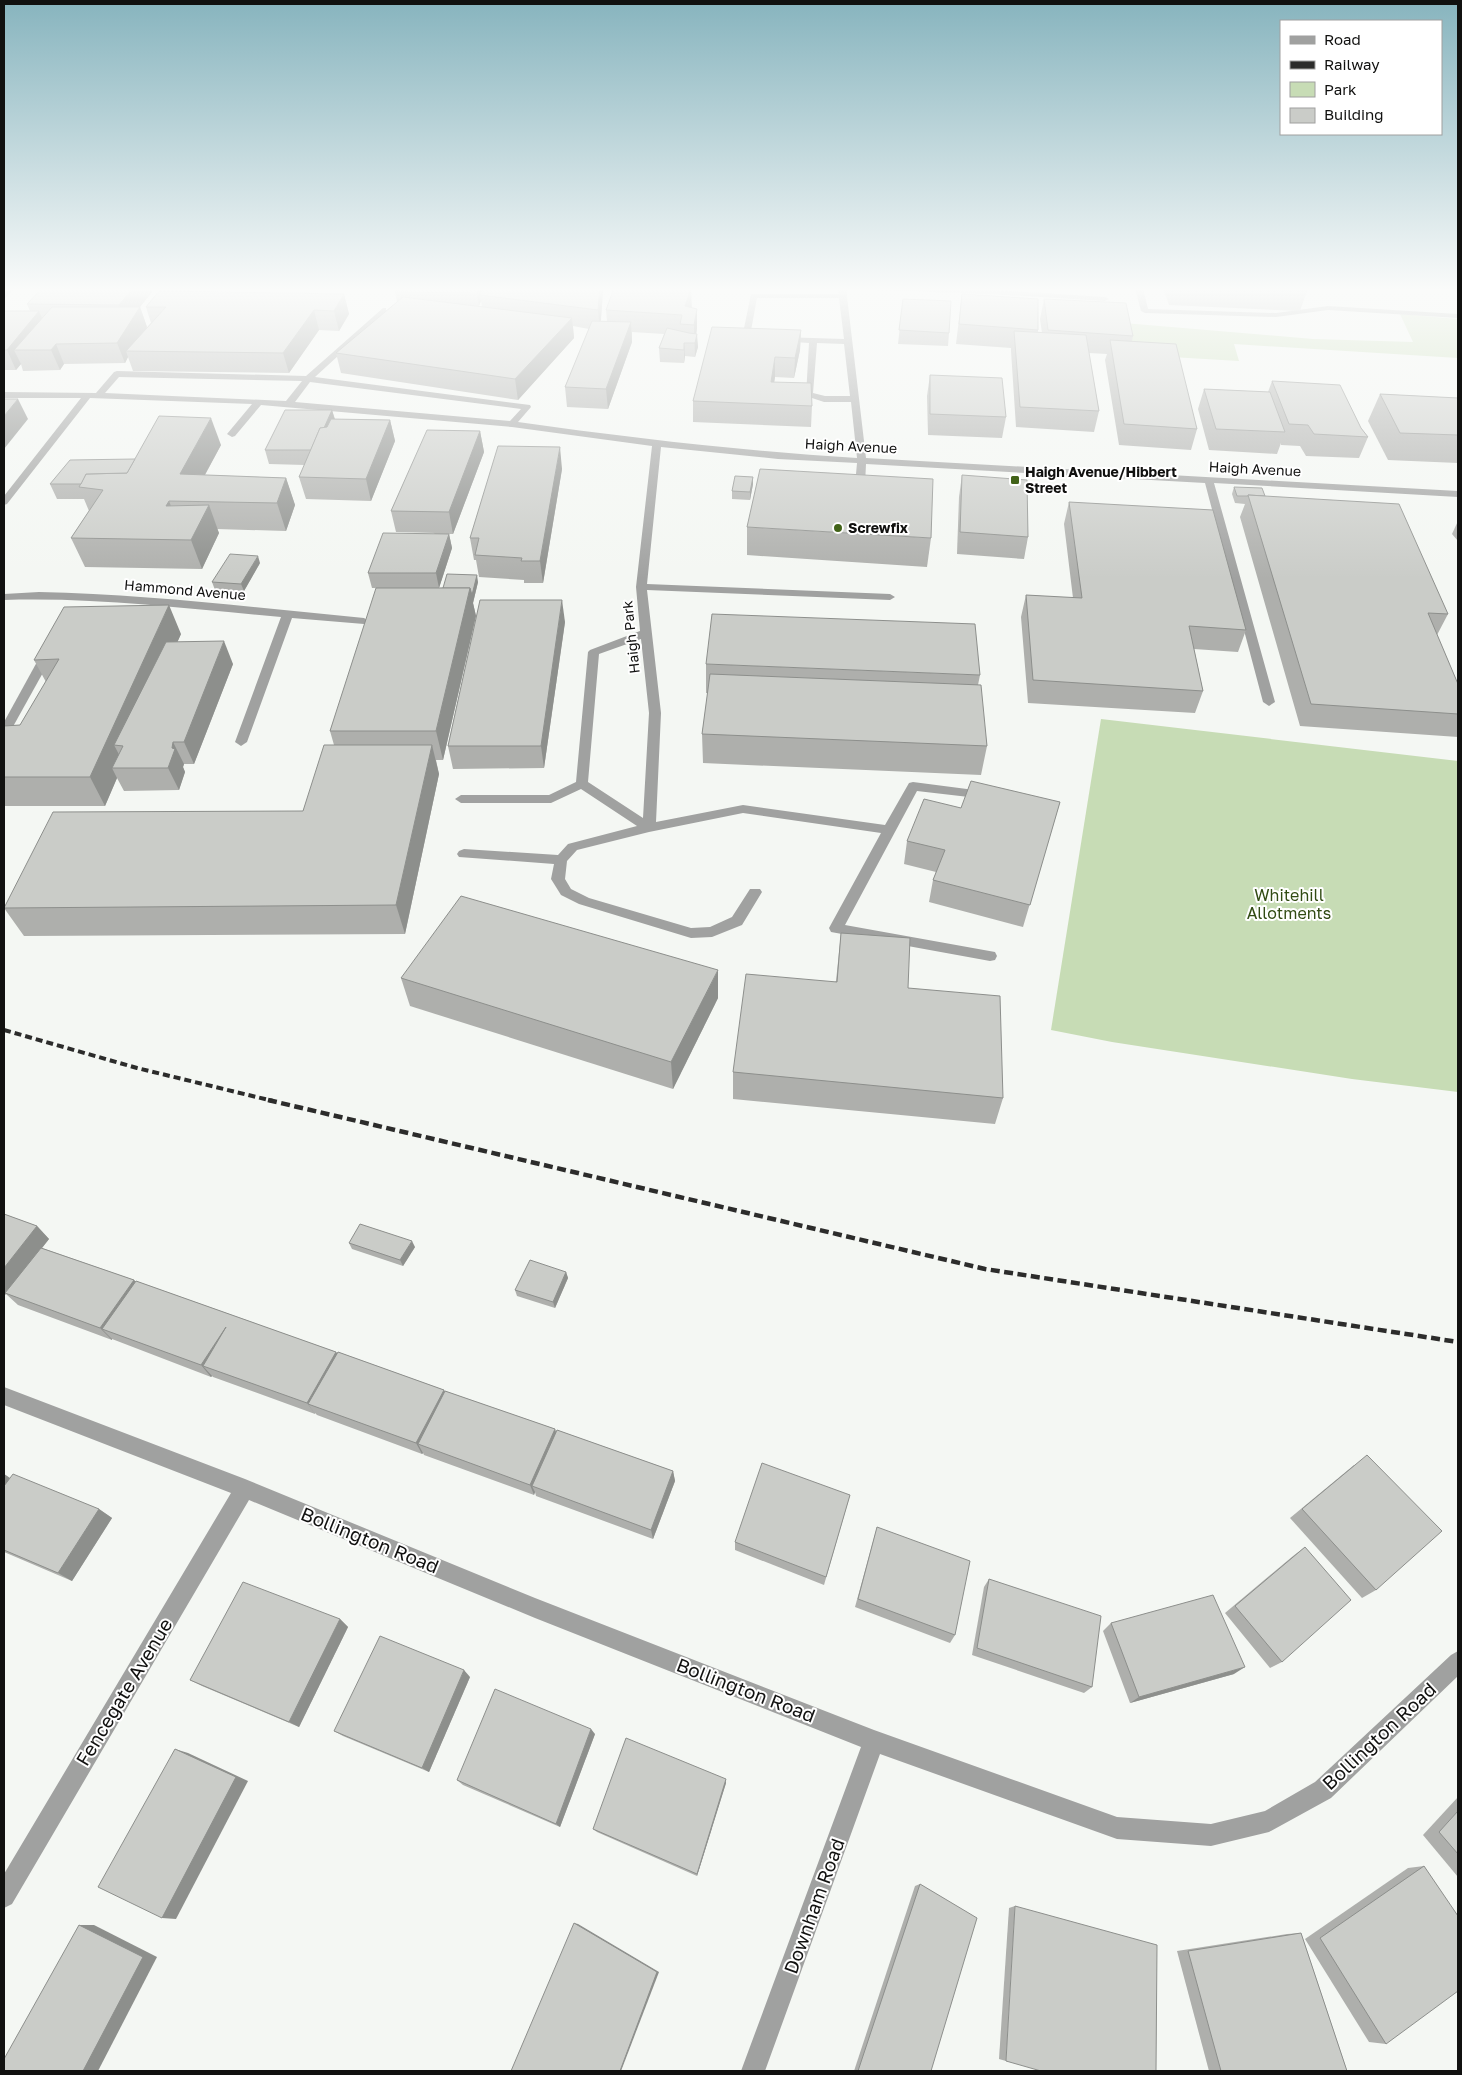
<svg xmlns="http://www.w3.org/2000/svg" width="1462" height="2075" viewBox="0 0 1462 2075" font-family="'Golos Text',sans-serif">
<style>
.green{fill:#c7dcb5}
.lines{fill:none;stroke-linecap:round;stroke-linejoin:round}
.minor{fill:#a0a1a0;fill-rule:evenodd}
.rail-far1{stroke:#2c2c2b;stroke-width:4;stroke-dasharray:7 4;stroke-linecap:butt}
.rail{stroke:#2c2c2b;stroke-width:4.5;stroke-dasharray:9 4.5;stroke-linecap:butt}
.wall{fill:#aeafac;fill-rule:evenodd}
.shaded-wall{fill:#8d8f8c}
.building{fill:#caccc8;stroke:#8d8f8c}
.poi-dot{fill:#426319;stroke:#fff;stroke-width:2}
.labels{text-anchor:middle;stroke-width:4;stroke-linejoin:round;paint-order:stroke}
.far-street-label{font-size:14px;fill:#111110;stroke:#fff}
.far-poi-label{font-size:14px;font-weight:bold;fill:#111110;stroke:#fff;text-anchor:start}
.park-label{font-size:16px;fill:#314b13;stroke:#fff}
.near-street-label{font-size:19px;fill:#111110;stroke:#fff}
</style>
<rect width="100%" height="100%" fill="#f4f7f3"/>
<g class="green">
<path d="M1400,314L1458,319V358L1234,344L1239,361L1120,354L1112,322L1313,339L1413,342Z"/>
<path d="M1101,719L1458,761V1092L1352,1079L1112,1042L1051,1030Z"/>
</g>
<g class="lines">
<g class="minor">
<path d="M838,288H846L866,458L1458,491V497L1214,483L1275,702L1269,706L1263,702L1205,483L866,464L865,485L860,488L855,485L857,463L778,459L661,447L647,584L890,594L895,597L890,600L647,590L661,713L656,822L743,805L885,825L909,783L913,782L990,792L992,795L986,799L917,791L845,925L995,952L997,956L995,960L990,961L831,932L829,928L881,833L743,813L649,832L577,850L567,861L565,879L571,889L589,898L691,928L710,927L732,917L750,889H760L762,892L742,925L712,937L691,938L579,904L561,895L551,879L554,864L459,857L457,854L459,851L464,849L558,855L568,844L637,826L581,789L551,803H461L455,799L461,795H549L576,782L588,652L590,650L640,631L636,587L652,446L512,427L261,405L235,436L232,437L227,434L252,404L90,398L7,504L4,505V496L81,398H4V392L96,393L114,372L117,371L306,376L383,308H386V312L315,377L530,405L531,407L518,422C631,438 743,451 857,458L851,402H824L806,396L809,343L781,341L777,339L781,337L844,339L839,298H757L750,336L760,338C756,342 746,342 742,338L751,294H839ZM817,343L844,344L850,396H825L813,393ZM119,377L302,381L286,401L105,393ZM310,382L521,409L510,421L295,402ZM641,639L649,713L643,818L588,782L599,654Z"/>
<path d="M871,288H995V290L1105,297L1109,299L1105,301L991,294L875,290Z"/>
<path d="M1135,288H1143L1148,309L1276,313L1328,306L1458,314V318L1328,310L1276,317L1145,313L1141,311Z"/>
<path d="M1450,288H1458V293Z"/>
<path d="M39,592C147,594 256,608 364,618L369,621L364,624L292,618L247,742L241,746L235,742L281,617C189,609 97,597 4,600V594Z"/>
<path d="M49,648L55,651L10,732L4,736V722L43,651Z"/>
<path d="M4,1387L245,1479L535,1598L874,1730L1117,1817L1211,1824L1265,1811L1315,1782L1451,1655L1458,1651V1676L1331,1798L1269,1832L1211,1846L1117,1839L880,1754L765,2071H741L861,1747L535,1618L249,1500L12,1904L4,1908V1874L231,1493L4,1405Z"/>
</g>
<path class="rail-far1" d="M4,1030L137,1068L273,1101"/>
<path class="rail" d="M268,1100L985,1269L1458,1342"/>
</g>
<g class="wall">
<path d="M42,288H151L152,292L140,307L147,327L145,330L151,323L146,307L344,294L349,314L339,331L319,330L289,373L133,371L128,357L125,363L64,364L60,370L23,371L21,364L16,370H4V311H30L27,304Z"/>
<path d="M397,288H603L601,321H607L606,310L692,308L697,328L696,334L698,347L695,357L685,356L684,363L660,362L659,348L664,334L632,332V342L608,409L567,407L565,387L589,329L573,326L574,338L518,400L341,373L336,353L397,302L395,292ZM481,301L482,307L479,306Z"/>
<path d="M1089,288H1118L1117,290Z"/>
<path d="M1163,288H1306L1307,291L1300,311L1169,305Z"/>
<path d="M962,294L1038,330V332L1042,333L1040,319L1044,299L1133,336L1132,341L1197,429L1191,450L1119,445L1105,360L1107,354L1089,353L1099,411L1094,432L1016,427L1011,351V348L956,344Z"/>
<path d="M903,299L949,333L948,346L898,344Z"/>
<path d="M801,330L800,350L794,378L775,377L774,382L812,406L811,427L693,422V401Z"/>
<path d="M930,375L1006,417L1002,438L928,435L927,396Z"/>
<path d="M1272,381L1361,428L1368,437L1359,458L1306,456L1300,446L1281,445V443L1277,454L1209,450L1198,409L1204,389L1268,392Z"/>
<path d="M1380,394L1458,398V463L1388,460L1368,421Z"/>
<path d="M332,410L335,419L390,420L395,441L371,501L306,499L299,477L305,465L269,464L265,450Z"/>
<path d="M480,431L484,452L453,534H449L452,548L439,588L478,582L473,603L476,616L443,760H436L439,774L405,934L24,936L4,908L303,811L334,745L330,731L388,588H372L368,573L435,533L396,532L391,511Z"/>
<path d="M221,445L205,475L286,478L295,505L286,531L217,529L219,533L202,569L85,567L71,538L89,511L84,499H57L50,484L135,459Z"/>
<path d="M562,469L543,583H524V580L479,577L476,560H474L470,538Z"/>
<path d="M962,475L1028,537L1024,559L957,554L959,497Z"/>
<path d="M753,477V484L750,500L732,499V491Z"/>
<path d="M1234,487L1265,496L1448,614L1437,635L1458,684V737L1300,726L1240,517L1245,504L1235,503L1232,494Z"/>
<path d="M1069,502L1246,630L1238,652L1194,649L1203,691L1195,713L1028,703L1021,617L1026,595L1073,598L1064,524Z"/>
<path d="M1458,521V541L1452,534Z"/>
<path d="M747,527L931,538L927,567L747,555Z"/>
<path d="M260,563L244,591L215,590L212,582Z"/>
<path d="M565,622L544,768L453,769L448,746Z"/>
<path d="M181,634L177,642L233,664L194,764H184L183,767L185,772L179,790L124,791L117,778L105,806H4V726L20,725L46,682L34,660Z"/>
<path d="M706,664L980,675L978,685L987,746L981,775L703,763L702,734L708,693H706Z"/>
<path d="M1060,802L1023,927L929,902L933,880L936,872L904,864L907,841L961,808Z"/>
<path d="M841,933L1003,1098L995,1124L733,1099V1072L836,981Z"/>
<path d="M401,978L718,998L673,1089L410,1006Z"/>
<path d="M4,1214L37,1226L49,1239L42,1248L134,1280L136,1282V1281L336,1352L337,1353L338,1352L444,1390L445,1392V1391L555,1429L556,1432L557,1430L673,1471L675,1481L653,1539L536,1496L535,1492L534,1495L424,1455L423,1453L422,1454L317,1415L315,1413V1414L213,1377L212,1376L211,1377L112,1339V1340L18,1305L6,1294L4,1296Z"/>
<path d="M349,1243L415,1247L403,1266L352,1249Z"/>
<path d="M566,1272L568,1278L555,1308L517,1296L515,1290Z"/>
<path d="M1354,1465L1376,1590L1362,1598L1290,1518Z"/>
<path d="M4,1474L10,1478L99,1509L112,1518L72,1581L4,1552Z"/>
<path d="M850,1495L824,1585L735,1550V1542Z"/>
<path d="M877,1527L955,1635L950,1643L855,1607Z"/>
<path d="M1305,1547L1282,1662L1270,1668L1225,1613L1293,1556Z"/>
<path d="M989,1579L1092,1687L1084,1693L972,1655L984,1587Z"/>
<path d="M340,1619L348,1627L299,1727L202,1686L190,1680Z"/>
<path d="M1111,1623L1234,1674L1130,1703L1103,1631Z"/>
<path d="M470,1677L429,1772L343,1736L334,1731Z"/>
<path d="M595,1734L560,1827L463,1785L457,1780Z"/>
<path d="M726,1783L697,1876L597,1832L593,1829Z"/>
<path d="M1458,1797V1877L1423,1835Z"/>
<path d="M1424,1866L1386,2044L1369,2042L1305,1939L1408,1868Z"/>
<path d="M920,1884L931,2071H854L915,1886Z"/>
<path d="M1015,1906L1006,2061L999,2059L1009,1908Z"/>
<path d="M1301,1933L1347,2071H1209L1177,1951L1287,1934Z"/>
</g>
<g class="shaded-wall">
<path d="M4,288H15L4,299Z"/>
<path d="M133,288H151L152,292L140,307L147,327L132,351H126L128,357L125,363L117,343L126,325L119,305Z"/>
<path d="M479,288H484L480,295L481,301L479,306L477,293Z"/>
<path d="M600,288H603V292L600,330L598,310Z"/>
<path d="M691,289L692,308L685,306Z"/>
<path d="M344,294L349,314L339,331L334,311Z"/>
<path d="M697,309V328L695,343L697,334L698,347L695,357L694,325Z"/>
<path d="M314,310L319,330L289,373L283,353Z"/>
<path d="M39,311L47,330L14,350L21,364L16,370L7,350Z"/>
<path d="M572,318L574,338L518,400L515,379Z"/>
<path d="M631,322L632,342L608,409L606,389Z"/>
<path d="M801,330L800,350L794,378L795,358Z"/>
<path d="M684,343L685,356L684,363Z"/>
<path d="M56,344L64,364L60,370L51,350Z"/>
<path d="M775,357V377L771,403V382Z"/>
<path d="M18,399L28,419L4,449V416Z"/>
<path d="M332,410L336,424L314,450Z"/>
<path d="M211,418L221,445L190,502L180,474Z"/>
<path d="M390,420L395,441L371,501L366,479Z"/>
<path d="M480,431L484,452L453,534L449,512Z"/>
<path d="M560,447L562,469L543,583L540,561Z"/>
<path d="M753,477V484L750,500V492Z"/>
<path d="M286,478L295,505L286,531L277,503Z"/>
<path d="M169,501L180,529L166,506Z"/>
<path d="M209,505L219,533L202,569L191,540Z"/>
<path d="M449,534L452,548L439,588L436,573Z"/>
<path d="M258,556L260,563L244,591L241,584Z"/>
<path d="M477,575L478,582L473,603L476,616L443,760L436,731L470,588Z"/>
<path d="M562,600L565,622L544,768L541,746Z"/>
<path d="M169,605L181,634L128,755L123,746L114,745L124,764L112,768L117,778L105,806L90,777Z"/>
<path d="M224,641L233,664L194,764L184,742Z"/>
<path d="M173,742L184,764L183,767L185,772L179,790L168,768Z"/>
<path d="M432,745L439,774L405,934L396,905Z"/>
<path d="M718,970V998L673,1089L671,1062Z"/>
<path d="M37,1226L49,1239L4,1296V1268Z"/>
<path d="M412,1241L415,1247L403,1266L400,1260Z"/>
<path d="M566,1272L568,1278L555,1308L553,1302Z"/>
<path d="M134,1280L145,1292L102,1329L112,1339V1340L100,1328Z"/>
<path d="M226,1327L203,1366L212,1376L211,1377L201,1365Z"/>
<path d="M336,1352L344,1363L308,1404L315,1414L307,1403Z"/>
<path d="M444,1390L449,1401L418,1444L423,1453L422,1454L416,1443Z"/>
<path d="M555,1429L558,1439L532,1486L535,1492L534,1495L530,1485Z"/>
<path d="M673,1471L675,1481L653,1539L651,1530Z"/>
<path d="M4,1474L14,1481L4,1495Z"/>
<path d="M99,1509L112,1518L72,1581L58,1573Z"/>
<path d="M340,1619L348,1627L299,1727L289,1722Z"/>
<path d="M1245,1667L1234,1674L1130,1703L1139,1697Z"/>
<path d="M464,1670L470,1677L429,1772L422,1768Z"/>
<path d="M591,1729L595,1734L560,1827L556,1824Z"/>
<path d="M175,1749L188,1753L248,1781L176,1919L162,1918Z"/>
<path d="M726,1779V1783L697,1876V1874Z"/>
<path d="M574,1923L578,1924L659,1972L621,2071H620Z"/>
<path d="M79,1925H94L157,1957L98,2071H83Z"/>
</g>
<g class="building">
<path d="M42,288H133L119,305L27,304Z"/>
<path d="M397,288H479L477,293L395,292Z"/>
<path d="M482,288H600L598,310L480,295Z"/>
<path d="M614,288L691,289L685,306L697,309L694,325L680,324L682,315L606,310Z"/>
<path d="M1240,288H1306L1307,291Z"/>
<path d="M159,291L344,294L334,311L314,310L283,353L126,351L166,307H146Z"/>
<path d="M962,294L1038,299V330L959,324Z"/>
<path d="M403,297L572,318L515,379L336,353Z"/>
<path d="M903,299L951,301L949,333L899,330Z"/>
<path d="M1044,299L1126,303L1133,336L1048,330Z"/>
<path d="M52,307H140L117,343L56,344L51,350H14Z"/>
<path d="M4,311H39L7,350H4Z"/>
<path d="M592,321L631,322L606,389L565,387Z"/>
<path d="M712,327L801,330L795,358L775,357L771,382L811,383L812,406L693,401Z"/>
<path d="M667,328L689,333L697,334L695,343H684V350L659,348Z"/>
<path d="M1014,331L1086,335L1099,411L1020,407Z"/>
<path d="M1110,340L1176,344L1197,429L1124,424Z"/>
<path d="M930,375L1002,378L1006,417L930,414Z"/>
<path d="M1272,381L1340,385L1361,428L1368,437L1314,434L1308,425L1289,424Z"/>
<path d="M1204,389L1270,392L1285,432L1216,429Z"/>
<path d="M1380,394L1458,398V435L1400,433Z"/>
<path d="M4,399H18L4,416Z"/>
<path d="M285,410H332L324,428H320L311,450H265Z"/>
<path d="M159,416L211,418L180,474L286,478L277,503L169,501L166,506L209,505L191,540L71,538L103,490L79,487L86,474L127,473Z"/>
<path d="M331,419L390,420L366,479L299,477L320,428L327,427Z"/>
<path d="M427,430L480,431L449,512L391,511Z"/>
<path d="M498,446L560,447L540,561H521L522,558L475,555L479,538H470Z"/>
<path d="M135,459L127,473L86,474L81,484H50L70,460Z"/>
<path d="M760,469L933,479L931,538L747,527Z"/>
<path d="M962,475L1027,480L1028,537L960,532Z"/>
<path d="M735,476L753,477L750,492L732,491Z"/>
<path d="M1234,487L1262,488L1265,496L1248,495V496H1237Z"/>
<path d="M1248,495L1399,504L1448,614L1428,613L1458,684V714L1311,704Z"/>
<path d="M1069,502L1213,510L1246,630L1189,626L1203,691L1033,680L1026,595L1082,598Z"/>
<path d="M383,533L449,534L436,573H368Z"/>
<path d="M230,554L258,556L241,584L212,582Z"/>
<path d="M447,574L477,575L472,595L470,588H443Z"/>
<path d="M376,588H470L436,731H330Z"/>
<path d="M480,600H562L541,746H448Z"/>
<path d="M169,605L90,777H4V726L20,725L59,659L34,660L64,607Z"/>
<path d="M712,614L975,624L980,675L706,664Z"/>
<path d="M224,641L184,742H173L172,748L175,749L168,768H112L123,746L114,745L166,642Z"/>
<path d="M710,674L981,685L987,746L702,734Z"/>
<path d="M324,745H432L396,905L4,908L53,812L303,811Z"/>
<path d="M971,781L1060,802L1030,905L933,880L945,850L907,841L924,799L961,808Z"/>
<path d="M461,896L718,970L671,1062L401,978Z"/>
<path d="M841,933L910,938L908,988L1000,996L1003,1098L733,1072L746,974L837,982Z"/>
<path d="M4,1214L37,1226L4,1268Z"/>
<path d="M360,1224L412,1241L400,1260L349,1243Z"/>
<path d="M41,1248L134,1280L100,1328L5,1293Z"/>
<path d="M530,1260L566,1272L553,1302L515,1290Z"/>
<path d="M136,1281L336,1352L307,1403L203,1366L226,1327L201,1365L102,1329Z"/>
<path d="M338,1352L444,1390L416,1443L308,1404Z"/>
<path d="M445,1391L555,1429L530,1485L418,1444Z"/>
<path d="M557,1430L673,1471L651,1530L532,1486Z"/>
<path d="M1367,1455L1442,1531L1376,1590L1302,1509Z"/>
<path d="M762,1463L850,1495L826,1577L735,1542Z"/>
<path d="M13,1474L99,1509L58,1573L4,1550V1486Z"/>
<path d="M877,1527L970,1561L955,1635L858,1599Z"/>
<path d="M1305,1547L1351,1600L1282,1662L1235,1606Z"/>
<path d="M989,1579L1101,1616L1092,1687L977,1648Z"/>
<path d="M243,1582L340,1619L289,1722L190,1680Z"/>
<path d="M1213,1595L1245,1667L1139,1697L1111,1623Z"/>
<path d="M380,1636L464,1670L422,1768L334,1731Z"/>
<path d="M495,1689L591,1729L556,1824L457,1780Z"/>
<path d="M626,1738L726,1779L697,1874L593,1829Z"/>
<path d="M175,1749L236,1777L162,1918L98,1887Z"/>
<path d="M1458,1811V1854L1439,1832Z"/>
<path d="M1424,1866L1458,1916V1991L1386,2044L1320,1938Z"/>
<path d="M920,1884L977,1918L931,2071H858Z"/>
<path d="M1015,1906L1157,1945L1156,2071H1041L1006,2061Z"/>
<path d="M574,1923L657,1972L620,2071H511Z"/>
<path d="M79,1925L143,1957L83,2071H4V2059Z"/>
<path d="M1301,1933L1347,2071H1221L1188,1951Z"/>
</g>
<linearGradient id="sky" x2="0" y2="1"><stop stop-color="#87b4be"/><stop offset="0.5" stop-color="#fafbfa"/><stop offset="1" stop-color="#fafbfa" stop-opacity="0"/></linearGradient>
<rect width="1462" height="579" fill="url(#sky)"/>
<g class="poi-dot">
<rect x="1010" y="475" width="10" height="10" rx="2.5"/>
<circle cx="838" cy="528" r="5"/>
</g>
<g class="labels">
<g class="far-street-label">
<text transform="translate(851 446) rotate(3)" y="5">Haigh Avenue</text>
<text transform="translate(1255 469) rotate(3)" y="5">Haigh Avenue</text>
<text transform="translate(185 590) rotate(5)" y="5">Hammond Avenue</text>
<text transform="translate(631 637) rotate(-96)" y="5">Haigh Park</text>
</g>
<g class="far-poi-label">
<text x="1025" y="477">Haigh Avenue/Hibbert<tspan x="1025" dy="16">Street</tspan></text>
<text x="848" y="533">Screwfix</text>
</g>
<g class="park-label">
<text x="1289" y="901">Whitehill<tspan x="1289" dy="18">Allotments</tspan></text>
</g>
<g class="near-street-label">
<text transform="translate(370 1540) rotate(22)" y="7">Bollington Road</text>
<text transform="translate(746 1690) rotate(21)" y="7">Bollington Road</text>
<text transform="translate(124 1692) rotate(-59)" y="7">Fencegate Avenue</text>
<text transform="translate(1379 1736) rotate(-43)" y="7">Bollington Road</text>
<text transform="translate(814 1906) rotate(-70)" y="7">Downham Road</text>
</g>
</g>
<rect width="1462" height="2075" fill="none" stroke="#111110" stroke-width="10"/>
<rect x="1280" y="20" width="162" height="115" fill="#ffffff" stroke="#a0a09f"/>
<rect x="1290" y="36" width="25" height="8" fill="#a0a1a0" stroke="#a0a09f"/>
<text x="1324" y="45" font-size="15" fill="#111110">Road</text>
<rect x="1290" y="61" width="25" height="8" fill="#2c2c2b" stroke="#a0a09f"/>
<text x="1324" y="70" font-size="15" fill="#111110">Railway</text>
<rect x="1290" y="82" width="25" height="15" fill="#c7dcb5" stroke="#a0a09f"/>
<text x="1324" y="95" font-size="15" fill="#111110">Park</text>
<rect x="1290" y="108" width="25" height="15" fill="#caccc8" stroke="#a0a09f"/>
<text x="1324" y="120" font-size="15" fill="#111110">Building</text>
</svg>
